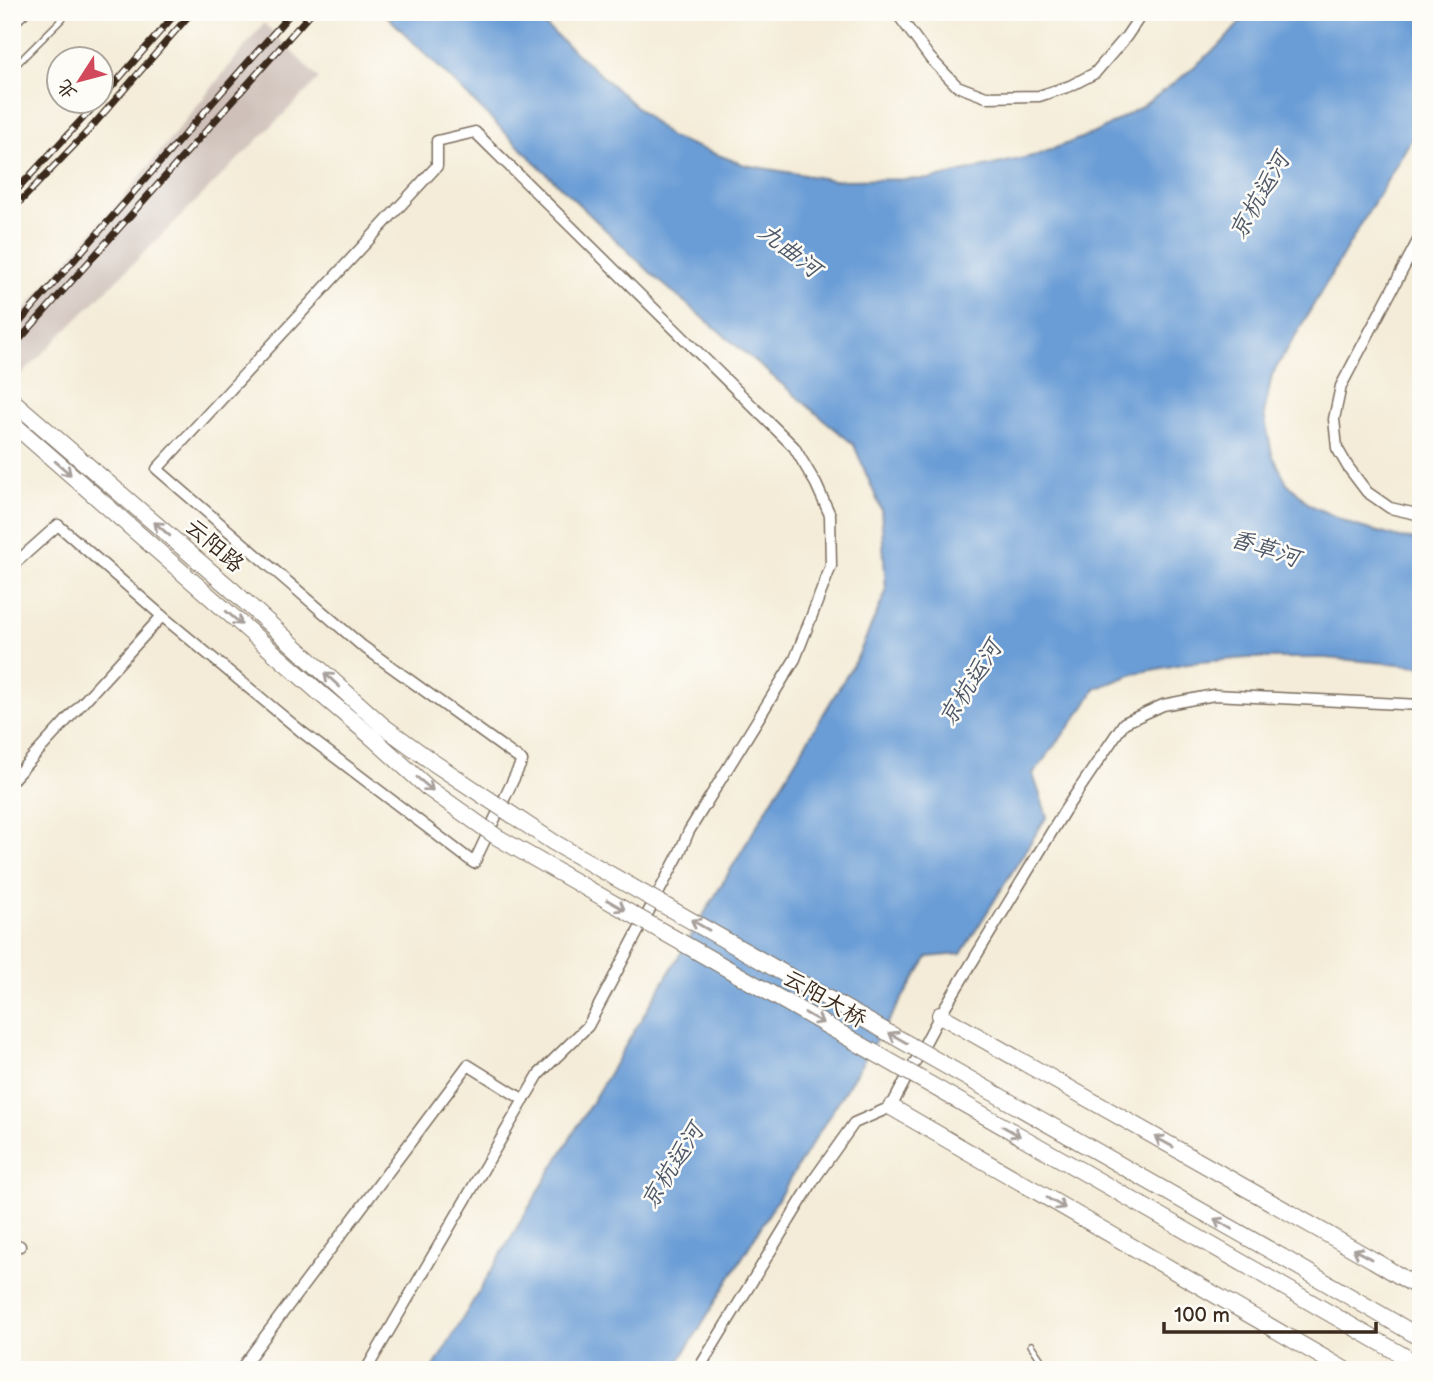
<svg xmlns="http://www.w3.org/2000/svg" width="1433" height="1382" viewBox="0 0 1433 1382" font-family="'Balsamiq Sans','LXGW WenKai TC',sans-serif">
<style>
.railway{fill:#cfc1ba}
.water{fill:#6b9dd6;stroke:#53647a;stroke-width:2}
.lines{fill:none;stroke-linecap:round;stroke-linejoin:round}
.lane-casing{stroke:#7c6e5f;stroke-width:8}
.street-casing{stroke:#7c6e5f;stroke-width:13}
.secondary-casing{stroke:#7c6e5f;stroke-width:18}
.lane{stroke:#fff;stroke-width:5}
.street{stroke:#fff;stroke-width:10}
.secondary{stroke:#fff;stroke-width:16}
.rail-casing{stroke:#3b2a1e;stroke-width:7}
.rail{stroke:#fdfcf7;stroke-width:4.5;stroke-dasharray:13;stroke-linecap:butt}
.secondary-bridge-casing{stroke:#7c6e5f;stroke-width:18;stroke-linecap:butt}
.secondary-bridge{stroke:#fff;stroke-width:16}
.oneway{stroke:#a79f9a}
.labels{text-anchor:middle;stroke-width:5;stroke-linejoin:round;paint-order:stroke}
.street-label{font-size:23px;fill:#3b2a1e;stroke:#fdfcf7}
.water-label{font-size:24px;font-style:italic;fill:#4e5868;stroke:#fdfcf7}
</style>
<rect width="100%" height="100%" fill="#fdfcf7"/>
<filter id="ink" filterUnits="userSpaceOnUse"><feTurbulence type="fractalNoise" baseFrequency=".0143" numOctaves="2"/><feDisplacementMap in="SourceGraphic" scale="14" xChannelSelector="R" yChannelSelector="G"/><feConvolveMatrix kernelMatrix="1 2 1 2 8 2 1 2 1" color-interpolation-filters="sRGB"/></filter>
<filter id="wash" filterUnits="userSpaceOnUse"><feTurbulence type="fractalNoise" baseFrequency=".00686" numOctaves="4" result="noise"/><feDisplacementMap in="SourceGraphic" scale="28" xChannelSelector="R" yChannelSelector="G"/><feGaussianBlur stdDeviation="1.57" result="paint"/><feColorMatrix in="noise" values="0 0 0 0 0 0 0 0 0 0 0 0 0 0 0 0 0 1.4 0 .05"/><feComposite in="paint" operator="in"/></filter>
<g filter="url(#wash)">
<rect width="100%" height="100%" fill="#f4ecd8"/>
<path class="railway" d="M264,23L319,79L12,384V324L126,194Z"/>
<path class="water" d="M383,12H530L670,137L745,165L834,180L931,179L1037,155L1097,132L1144,105L1182,77L1223,42L1249,12H1421V123L1272,375L1264,414L1272,454L1287,483L1310,505L1353,525L1400,538L1421,540V666L1325,658H1248L1188,663L1136,673L1095,689L1085,706L1033,774L1047,816L961,954L928,957L790,1179L674,1370H432L858,656L886,592L881,509L854,445L655,277L543,170Z"/>
</g>
<g filter="url(#ink)">
<g class="lines">
<g class="lane-casing">
<g id="lane">
<path d="M12,27L28,12"/>
<path d="M12,69L69,12"/>
<path d="M1031,1345L1048,1370"/>
</g>
</g>
<g class="street-casing">
<g id="street">
<path d="M896,12L930,58L957,86L986,97L1039,96L1070,86L1095,73L1126,37L1143,12"/>
<path d="M1421,235L1341,386L1334,419L1337,448L1348,467L1367,492L1390,508L1421,515"/>
<path d="M12,566L58,525L162,616L302,732L474,863L522,761L361,645L157,469L437,166V141L475,132L794,447L816,484L830,515L831,566L795,659L689,831L679,854L588,1026L539,1074L366,1370"/>
<path d="M12,780L162,616"/>
<path d="M12,1243L20,1246"/>
<path d="M240,1370L468,1065L524,1100"/>
<path d="M698,1370L815,1178L854,1123L891,1107L940,1015L1065,810L1124,723L1163,705L1214,695L1421,705"/>
</g>
</g>
<g class="secondary-casing">
<g id="secondary">
<path d="M14,402L231,589L383,726"/>
<path d="M12,423L322,695L373,738"/>
<path d="M940,1015L1373,1260L1421,1289"/>
<path d="M891,1107L1345,1370"/>
<path d="M1282,1257L1421,1338"/>
<path d="M1267,1277L1421,1366"/>
</g>
</g>
<use href="#lane" class="lane"/>
<use href="#street" class="street"/>
<use href="#secondary" class="secondary"/>
<g class="rail-casing">
<g id="rail">
<path d="M102,98L177,12"/>
<path d="M12,195L98,102"/>
<path d="M12,210L89,130L192,12"/>
<path d="M12,331L292,12"/>
<path d="M12,348L312,12"/>
</g>
</g>
<use href="#rail" class="rail"/>
<g class="secondary-bridge-casing">
<g id="secondary-bridge">
<path d="M383,726L434,763L553,842L1282,1257"/>
<path d="M373,738L428,788L497,837L1267,1277"/>
</g>
</g>
<use href="#secondary-bridge" class="secondary-bridge"/>
</g>
<defs><path id="oneway-shaft" d="M-6 0H5M1.5-3L5.5 0L1.5 3" fill="none" stroke-width="1.6" stroke-linecap="round" stroke-linejoin="round" transform="scale(1.75)"/></defs>
<g class="oneway">
<use href="#oneway-shaft" transform="translate(63 468) rotate(41)"/>
<use href="#oneway-shaft" transform="translate(162 529) rotate(-139)"/>
<use href="#oneway-shaft" transform="translate(234 618) rotate(41)"/>
<use href="#oneway-shaft" transform="translate(332 680) rotate(-138)"/>
<use href="#oneway-shaft" transform="translate(425 784) rotate(40)"/>
<use href="#oneway-shaft" transform="translate(616 905) rotate(30)"/>
<use href="#oneway-shaft" transform="translate(700 925) rotate(-150)"/>
<use href="#oneway-shaft" transform="translate(814 1018) rotate(30)"/>
<use href="#oneway-shaft" transform="translate(898 1038) rotate(-150)"/>
<use href="#oneway-shaft" transform="translate(1011 1131) rotate(30)"/>
<use href="#oneway-shaft" transform="translate(1164 1142) rotate(-151)"/>
<use href="#oneway-shaft" transform="translate(1056 1203) rotate(30)"/>
<use href="#oneway-shaft" transform="translate(1223 1224) rotate(-150)"/>
<use href="#oneway-shaft" transform="translate(1362 1254) rotate(-151)"/>
</g>
</g>
<g class="labels">
<g class="street-label">
<text transform="translate(215 545) rotate(41)" y="8">云阳路</text>
<text transform="translate(825 998) rotate(30)" y="8">云阳大桥</text>
</g>
<g class="water-label">
<text transform="translate(1259 196) rotate(-60)" y="8">京杭运河</text>
<text transform="translate(790 250) rotate(38)" y="8">九曲河</text>
<text transform="translate(1265 548) rotate(18)" y="8">香草河</text>
<text transform="translate(970 683) rotate(-58)" y="8">京杭运河</text>
<text transform="translate(672 1166) rotate(-58)" y="8">京杭运河</text>
</g>
</g>
<rect width="1433" height="1382" fill="none" stroke="#fdfcf7" stroke-width="42"/>
<g transform="translate(80 80) rotate(234)"><circle r="33" fill="#fdfcf7" stroke="#afa8a0" stroke-width="2"/>
<path d="M0-5L12 26L0 18L-12 26Z" fill="#d1495b"/>
<text y="-10" font-size="19" font-weight="bold" text-anchor="middle" fill="#3b2a1e">北</text>
</g>
<path d="M1164 1322v10h212v-10" fill="none" stroke="#3b2a1e" stroke-width="3.5"/>
<text x="1174" y="1322" font-size="21" fill="#3b2a1e" stroke="#fdfcf7" stroke-width="5" paint-order="stroke">100 m</text>
</svg>
